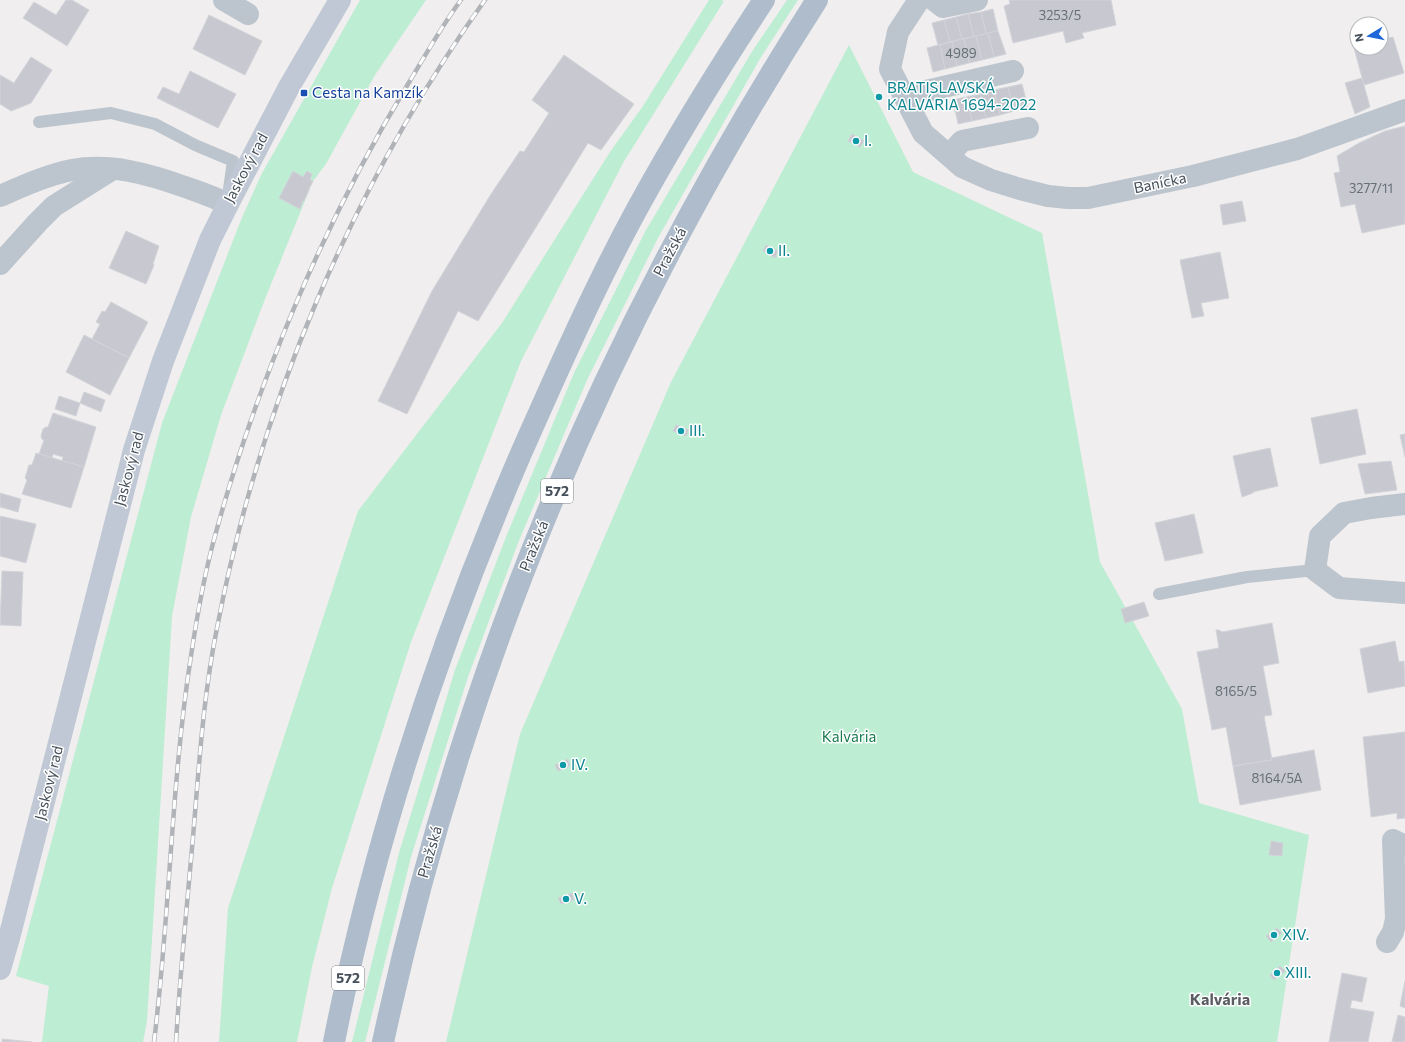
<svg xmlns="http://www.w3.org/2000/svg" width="1405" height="1042" viewBox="0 0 1405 1042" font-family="Commissioner,sans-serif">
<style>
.green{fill:#bdedd2}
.building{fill:#c8c9d0;stroke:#d2d4d9}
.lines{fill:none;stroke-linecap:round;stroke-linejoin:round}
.lane{stroke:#bcc4cd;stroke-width:12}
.street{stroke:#bcc4cd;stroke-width:22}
.secondary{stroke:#bfc8d4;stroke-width:22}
.primary{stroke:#aebccc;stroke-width:22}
.rail-casing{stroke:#b0b3b8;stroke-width:4.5}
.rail{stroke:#fff;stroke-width:3;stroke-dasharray:9;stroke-linecap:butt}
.transit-dot{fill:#1a4fb4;stroke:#fff;stroke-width:1.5}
.culture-dot{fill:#0f9aa8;stroke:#fff;stroke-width:1.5}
.labels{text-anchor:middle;stroke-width:3;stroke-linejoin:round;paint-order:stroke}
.number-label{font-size:13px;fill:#666e78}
.shield{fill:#fff;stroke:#7e848c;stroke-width:1}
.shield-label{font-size:14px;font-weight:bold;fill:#46505a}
.culture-label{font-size:15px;fill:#0d838f;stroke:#fff;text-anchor:start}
.transit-label{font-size:15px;fill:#164399;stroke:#fff;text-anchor:start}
.street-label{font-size:15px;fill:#46505a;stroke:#fff}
.park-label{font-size:15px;fill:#197a4e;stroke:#fff}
.neighbourhood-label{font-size:16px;font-weight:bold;fill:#5a5e62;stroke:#fff}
</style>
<rect width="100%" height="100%" fill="#f0eeee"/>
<g class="green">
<path d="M360,0H426L375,75L326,164L313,181L265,299L221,415L191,517L172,616L147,1021L143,1042H42L49,986L16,976L162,423L241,220L261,175Z"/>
<path d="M709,0H721L724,1L623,163L521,361L411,642L332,888L312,967L297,1042H219L228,908L358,511L502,323L610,152L643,106Z"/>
<path d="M787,0H798L761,57L658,238L587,380L518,543L468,677L411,857L365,1042H352L399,853L455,670L506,537L574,373L646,230L753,50Z"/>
<path d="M849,45L913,172L1042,233L1100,562L1182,709L1199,803L1309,835L1277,1042H446L520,734L671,382Z"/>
</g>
<g class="building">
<path d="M66,0H72L89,10L67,46L23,18L34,2L56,15Z"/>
<path d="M1009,0H1111L1116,25L1082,33L1084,38L1066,43L1063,31L1013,43L1004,6L1010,4Z"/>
<path d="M993,9L998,31L986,34L981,12Z"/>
<path d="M981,12L986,34L974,37L968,14Z"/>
<path d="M968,14L974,37L962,39L956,17Z"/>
<path d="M209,15L262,41L245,75L193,49Z"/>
<path d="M956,17L962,39L950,42L944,20Z"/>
<path d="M944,20L950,42L938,45L932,23Z"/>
<path d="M998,31L1006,54L994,57L988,33Z"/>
<path d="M988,33L994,57L982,60L976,36Z"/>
<path d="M1388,33L1389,38L1393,37L1404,73L1364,85L1354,48H1381V35Z"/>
<path d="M976,36L982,60L969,63L964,39Z"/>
<path d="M962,39H964L969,63L957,66L952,42Z"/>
<path d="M950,42H952L957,66L945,69L940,45Z"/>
<path d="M938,45H940L945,69L933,72L927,48Z"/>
<path d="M564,55L634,104L601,150L588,143L478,321L458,311L407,414L378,401L432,291L491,194L520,151L524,152L549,113L532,100Z"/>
<path d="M31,57L52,70L31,103L11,111L0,104V75L14,83Z"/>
<path d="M190,71L236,94L218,128L157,98L163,87L179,94Z"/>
<path d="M1362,78L1370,107L1355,114L1345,83Z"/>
<path d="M1022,84L1028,108L1014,111L1008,87Z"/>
<path d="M1008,87L1014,111L1000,115L994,90Z"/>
<path d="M994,90L1000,115L986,118L980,94Z"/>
<path d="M980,94L986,118L972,121L966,97Z"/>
<path d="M966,97L972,121L958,124L953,100Z"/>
<path d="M1405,126V224L1362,233L1355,204L1341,207L1334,173L1340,172L1337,156L1359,143L1385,131Z"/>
<path d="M852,134L864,141L860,147L848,141Z"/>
<path d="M293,171L303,177L307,171L312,174L310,180L313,181L309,189V190L304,201H303L300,209L279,198Z"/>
<path d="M1242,201L1246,221L1223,225L1220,205Z"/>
<path d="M126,231L159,246L153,264L154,265L146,284L109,268Z"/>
<path d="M766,245L778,251L775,258L763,251Z"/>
<path d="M1220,252L1229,298L1201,303L1204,316L1192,318L1180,260Z"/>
<path d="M111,302L148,322L129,358L92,339L100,324L96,322L102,311L105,312Z"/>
<path d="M84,335L129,358L110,395L66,372Z"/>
<path d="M84,392L105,400L101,412L80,403Z"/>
<path d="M59,396L80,403L76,416L55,409Z"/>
<path d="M1357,409L1366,454L1320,464L1311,418Z"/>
<path d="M53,413L96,427L84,467L62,461L63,457L53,454L52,458L39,454L44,440L42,439L41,436L43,429L46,427H48Z"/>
<path d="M676,425L689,430L686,436L673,431Z"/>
<path d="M1405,434V457L1400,435Z"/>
<path d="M1270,448L1278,486L1253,492V493L1242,497L1233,456Z"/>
<path d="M36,453L84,467L71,508L22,494L27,480L25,478L29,465H32Z"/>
<path d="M1391,461L1397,490L1365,494L1358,464Z"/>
<path d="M0,493L21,499L18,512L0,507Z"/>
<path d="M1194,514L1203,553L1165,561L1155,523Z"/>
<path d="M0,516L36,524L26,563L0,556Z"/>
<path d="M2,571L23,572L21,626L0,625Z"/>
<path d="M1144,602L1149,616L1125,623L1121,609Z"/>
<path d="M1272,623L1279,663L1263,666L1272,715L1264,716L1272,760L1233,766L1226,727L1212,730L1197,652L1219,648L1216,630H1219L1222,632Z"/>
<path d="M1395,641L1399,662L1404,661L1405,686L1368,693L1360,649Z"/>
<path d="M1405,732V818L1397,819V813L1371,817L1363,737Z"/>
<path d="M1314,750L1321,790L1240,805L1233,766L1272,760L1271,758Z"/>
<path d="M568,759L570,766L558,771L555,765Z"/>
<path d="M1271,841L1283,843L1282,856L1269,855Z"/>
<path d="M572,893L574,900L561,904L558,898Z"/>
<path d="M1277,928L1282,933L1271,942L1266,936Z"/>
<path d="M1280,966L1285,971L1274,980L1270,975Z"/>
<path d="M1342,973L1367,978L1362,1002L1352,1000L1350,1008L1374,1012L1368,1042H1329Z"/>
<path d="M1405,981V1008L1400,1006Z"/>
<path d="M1398,1015L1405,1017V1042H1392Z"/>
<path d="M2,1039L32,1042H2Z"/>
</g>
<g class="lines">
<g class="lane">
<path d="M39,122L111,113L155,124L195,145L233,161L229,189"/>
<path d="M1159,594L1247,577L1315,570"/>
</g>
<g class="street">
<path d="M224,0L248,14"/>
<path d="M919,0L898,32L890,69L923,133L962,167L991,180L1020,189L1048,196L1068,198H1088L1193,176L1297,149L1405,110"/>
<path d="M934,0L943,7L977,0"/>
<path d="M904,96L1013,71"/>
<path d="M949,155L962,141L1028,128"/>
<path d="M0,196C23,186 47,175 72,170C110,163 149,174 185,187C199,192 214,197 228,204"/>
<path d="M0,264L38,222L54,206L113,169"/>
<path d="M1405,504L1371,508L1344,513L1320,536L1315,570L1339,588L1405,593"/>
<path d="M1387,942L1393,932L1396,919L1393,840L1405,846"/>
</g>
<path class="secondary" d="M0,969L9,938L134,450L163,361L210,240L228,204L289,87L340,0"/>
<g class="primary">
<path d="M334,1042C374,839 440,641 522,451C558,370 594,288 637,209C676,138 719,68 764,0"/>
<path d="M383,1042C404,945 429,850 459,755C543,489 666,235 817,0"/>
</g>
<g class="rail-casing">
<g id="rail">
<path d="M154,1042C170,914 171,784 191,656C197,616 204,575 215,536C231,477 250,420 272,363C309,266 354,173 408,84C425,56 441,27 461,0"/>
<path d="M176,1042C180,974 187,906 193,837C199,767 203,697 217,628C260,404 352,186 485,0"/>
</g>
</g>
<use href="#rail" class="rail"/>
</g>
<rect class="transit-dot" x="300" y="89" width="8" height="8" rx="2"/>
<g class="culture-dot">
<circle cx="879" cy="97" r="4"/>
<circle cx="856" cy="141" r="4"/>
<circle cx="770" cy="251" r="4"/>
<circle cx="681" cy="431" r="4"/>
<circle cx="563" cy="765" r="4"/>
<circle cx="566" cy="899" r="4"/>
<circle cx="1274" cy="935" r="4"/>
<circle cx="1277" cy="973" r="4"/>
</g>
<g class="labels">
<g class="number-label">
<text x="1060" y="20">3253/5</text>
<text x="961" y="58">4989</text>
<text x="1371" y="193">3277/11</text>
<text x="1236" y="696">8165/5</text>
<text x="1277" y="783">8164/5A</text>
</g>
<g class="shield">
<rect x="541" y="479" width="32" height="24" rx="3"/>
<rect x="332" y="966" width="32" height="24" rx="3"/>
</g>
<g class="shield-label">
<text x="557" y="496">572</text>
<text x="348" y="983">572</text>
</g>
<g class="culture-label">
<text x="887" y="93">BRATISLAVSKÁ<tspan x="887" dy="17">KALVÁRIA 1694-2022</tspan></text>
<text x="864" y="146">I.</text>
<text x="778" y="256">II.</text>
<text x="689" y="436">III.</text>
<text x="571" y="770">IV.</text>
<text x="574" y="904">V.</text>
<text x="1282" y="940">XIV.</text>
<text x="1285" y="978">XIII.</text>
</g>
<g class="transit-label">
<text x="312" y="98">Cesta na Kamzík</text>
</g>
<g class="street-label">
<text transform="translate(246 168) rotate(-62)" y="5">Jaskový rad</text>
<text transform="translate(1160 183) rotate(-12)" y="5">Banícka</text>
<text transform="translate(670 252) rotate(-62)" y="5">Pražská</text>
<text transform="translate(129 469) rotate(-75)" y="5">Jaskový rad</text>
<text transform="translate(534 546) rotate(-68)" y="5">Pražská</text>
<text transform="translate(49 783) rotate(-76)" y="5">Jaskový rad</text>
<text transform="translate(430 852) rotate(-74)" y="5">Pražská</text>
</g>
<g class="park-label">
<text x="849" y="742">Kalvária</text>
</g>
<g class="neighbourhood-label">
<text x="1220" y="1005">Kalvária</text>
</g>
</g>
<g transform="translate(1369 36) rotate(260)"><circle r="19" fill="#ffffff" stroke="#b5b9bd"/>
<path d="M0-3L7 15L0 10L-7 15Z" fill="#1e67da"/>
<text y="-6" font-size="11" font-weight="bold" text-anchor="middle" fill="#46505a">N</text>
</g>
</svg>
